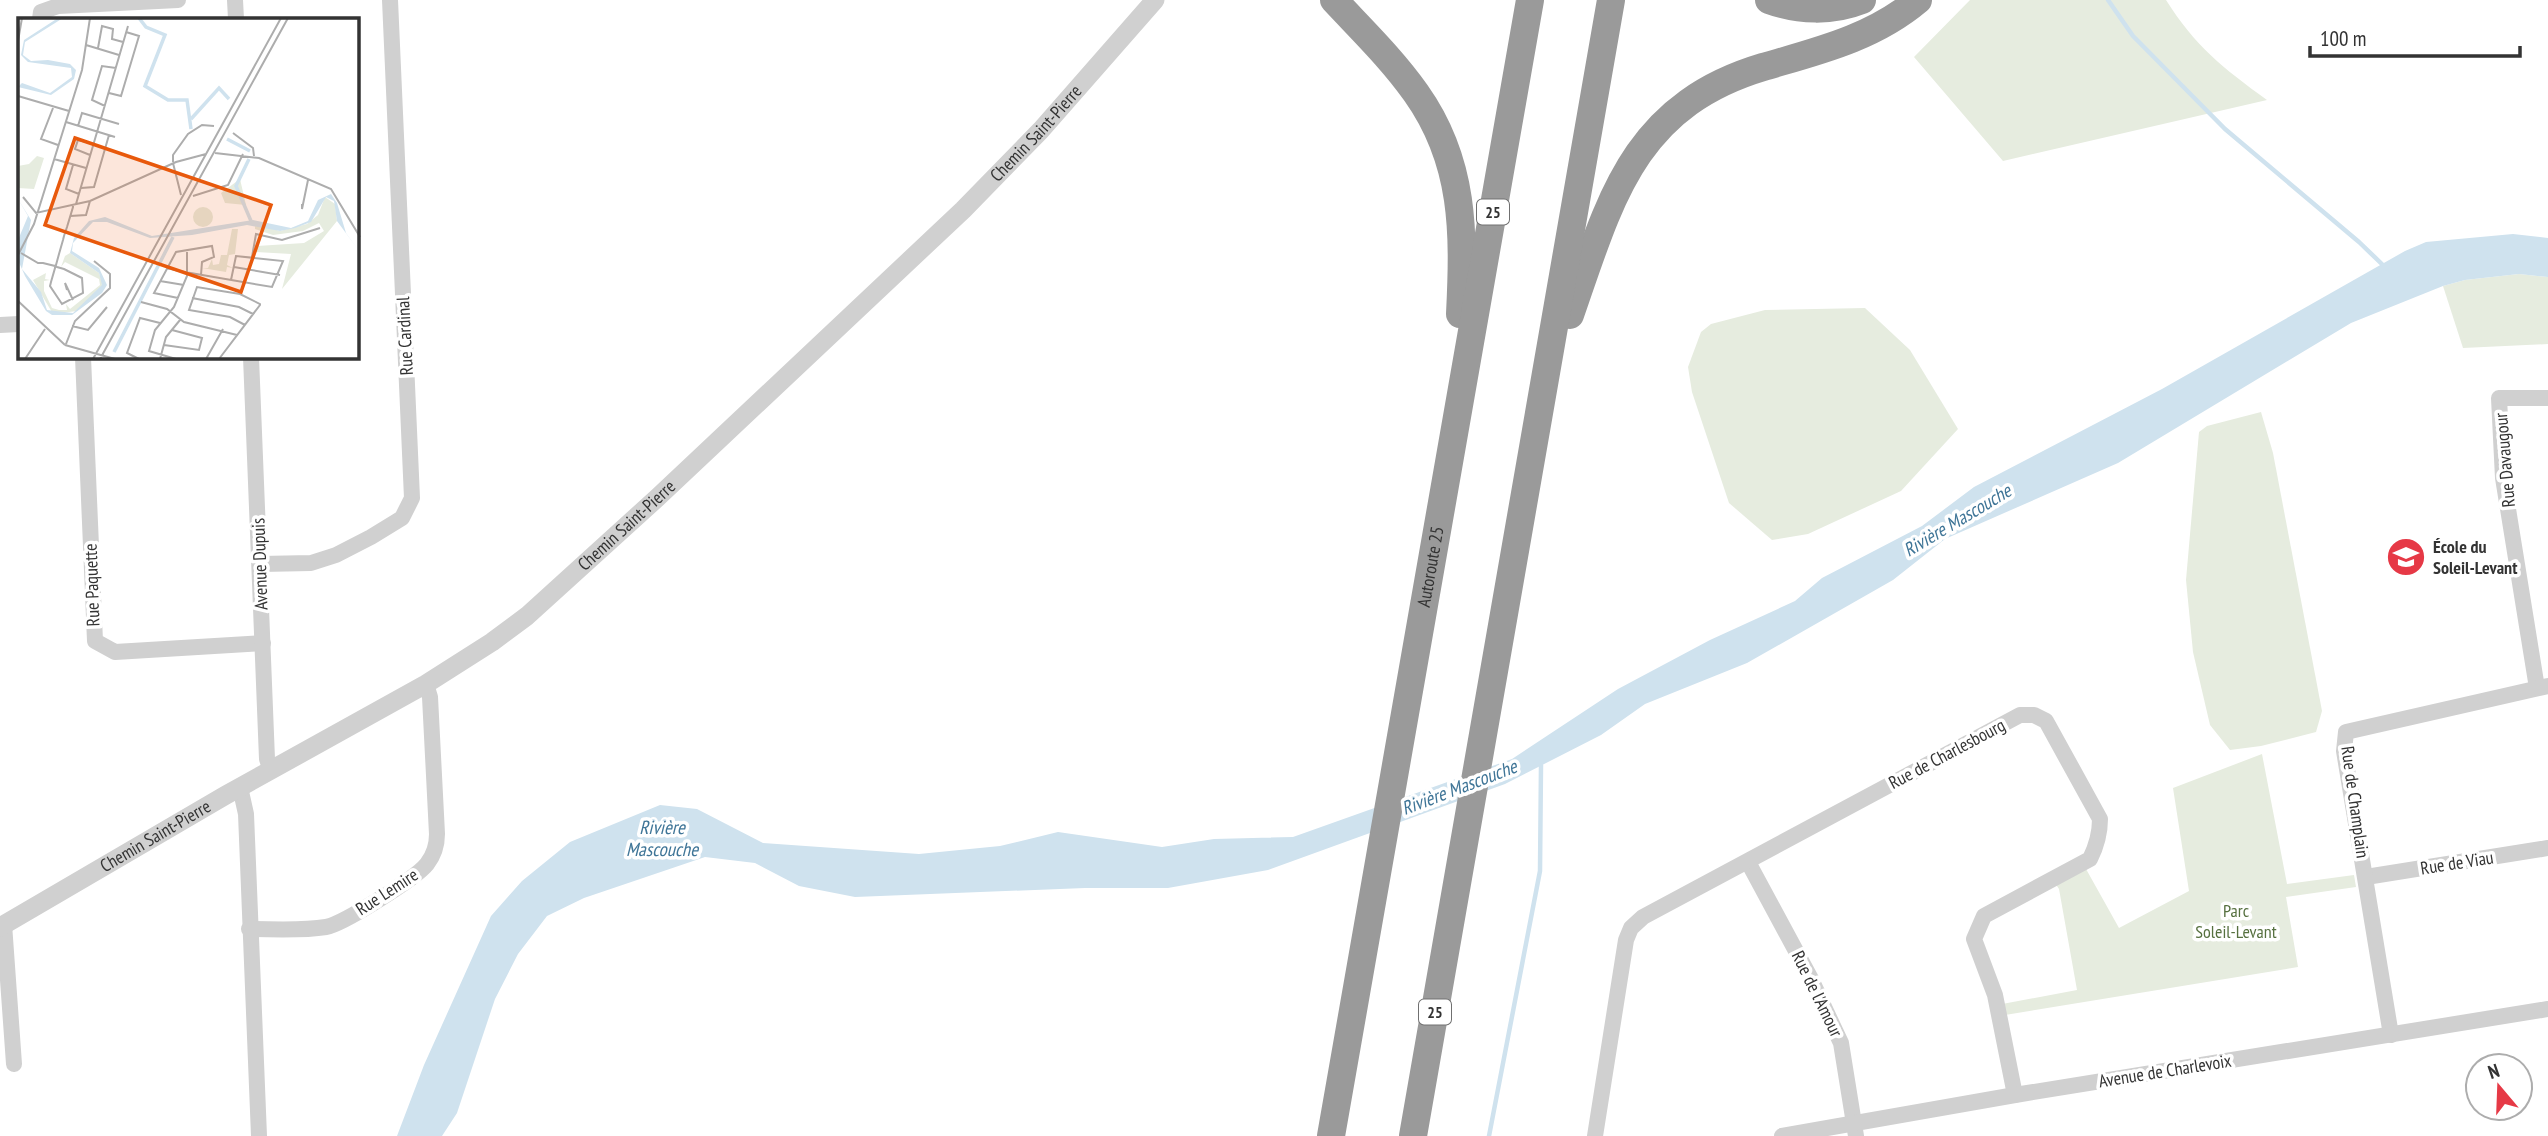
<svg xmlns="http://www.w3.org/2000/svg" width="2548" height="1136" viewBox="0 0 2548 1136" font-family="'PT Sans Narrow',sans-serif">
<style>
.green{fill:#e6ecdf}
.water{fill:#cfe2ee}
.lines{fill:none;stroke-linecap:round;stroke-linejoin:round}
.stream{stroke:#cfe2ee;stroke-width:4.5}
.minor{stroke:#d0d0d0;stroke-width:16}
.tertiary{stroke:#d0d0d0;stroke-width:19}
.motorway{stroke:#9a9a9a;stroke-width:28}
.labels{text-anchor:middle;stroke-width:7;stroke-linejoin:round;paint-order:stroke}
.shield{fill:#fff;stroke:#707070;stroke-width:2}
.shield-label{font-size:16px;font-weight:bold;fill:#333}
.street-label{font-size:18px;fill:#333;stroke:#fff}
.poi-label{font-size:18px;font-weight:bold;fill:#333;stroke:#fff;text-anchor:start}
.park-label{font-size:18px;fill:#56703f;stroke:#fff}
.water-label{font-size:19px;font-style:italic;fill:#3f7597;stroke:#fff}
.inset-river{fill:none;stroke:#cfe2ee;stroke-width:3.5}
.inset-road{fill:none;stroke:#adadad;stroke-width:2}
.view{fill:#e8590c;fill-opacity:0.15;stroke:#e8590c;stroke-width:3.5}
.inset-edge{fill:none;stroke:#333;stroke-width:3.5}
</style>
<rect width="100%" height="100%" fill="#fff"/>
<g class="green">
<path d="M1970,0H2166C2195,46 2223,68 2267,100L2003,161L1914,57Z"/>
<path d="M2519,274L2548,277V344L2463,348L2443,286L2465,280Z"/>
<path d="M1865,308L1910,350L1958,429L1901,491L1808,534L1772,540L1729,503L1692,392L1688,367L1701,332L1711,324L1765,310Z"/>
<path d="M2261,412L2273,453L2322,711L2316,732L2261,746L2230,750L2210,725L2193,652L2186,580L2199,432L2207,426Z"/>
<path d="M2262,754L2287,884L2354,875L2356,887L2286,897L2298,967L1999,1016L1997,1005L2077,990L2059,889L2051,877L2081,860L2119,928L2189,891L2173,788Z"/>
</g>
<path class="water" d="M2513,234L2548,238V277L2519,274L2465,280L2443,286L2351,323L2118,463L1945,539L1893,580L1747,663L1645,704L1601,735L1505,784L1268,870L1168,888H1085L855,897L799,886L755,863L705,857L584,898L547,916L518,954L495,999L457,1113L442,1136H397L424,1065L491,916L522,881L570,842L660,805L697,809L763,843L919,854L1000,846L1058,832L1162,847L1214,839L1293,837L1512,759L1618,689L1710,640L1795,601L1822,578L1922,526L1974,487L2162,389L2405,251L2426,242Z"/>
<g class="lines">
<g class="stream">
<path d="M2108,0L2133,36L2225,129L2359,242L2386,268"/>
<path d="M1489,1136L1540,871L1541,765"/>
</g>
<g class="minor">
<path d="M235,0L236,19"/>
<path d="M40,19L41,12L58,6L178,0"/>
<path d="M0,325L19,324"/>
<path d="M83,357L95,641L115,652L263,643"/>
<path d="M251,357L267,759L271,771"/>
<path d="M261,564L311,563L336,555L371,537L402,518L412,498L390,0"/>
<path d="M2537,688L2503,478L2499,398H2548"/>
<path d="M240,787L246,814L259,1136"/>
<path d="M1748,862L1810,977L1841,1043L1856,1136"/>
<path d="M2366,877L2548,848"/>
<path d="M4,924L14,1064"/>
<path d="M249,929C274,929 301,931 326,927C343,924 416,878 427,864C434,855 437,845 437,834L430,697L426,684"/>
<path d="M2391,1035L2344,751L2346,732L2548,686"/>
<path d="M1595,1136L1626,940L1631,928L1643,917L2020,715H2034L2046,721L2100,819C2100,834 2097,845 2090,859L1984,916L1974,939L1995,995L2015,1095"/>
<path d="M1782,1136L2015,1095L2548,1009"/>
</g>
<path class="tertiary" id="s1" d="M0,927L226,795L426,684L492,642L527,616L657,498L963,210L1041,130L1155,0"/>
<g class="motorway">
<path d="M1334,0C1362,30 1392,59 1416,93C1465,162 1464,233 1460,314"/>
<path d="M1769,0C1799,11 1832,12 1862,0"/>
<path d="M1570,315C1610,200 1633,106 1763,67C1818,51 1873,38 1918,0"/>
<path id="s2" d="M1331,1136L1530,0"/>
<path d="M1413,1136L1611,0"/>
</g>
</g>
<defs>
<g id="school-disc" transform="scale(2.0125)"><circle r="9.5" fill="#e63946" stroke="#fff"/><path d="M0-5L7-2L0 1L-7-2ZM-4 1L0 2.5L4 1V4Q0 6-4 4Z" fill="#fff"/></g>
</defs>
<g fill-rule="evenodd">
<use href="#school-disc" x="2406" y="557"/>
</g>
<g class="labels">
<g class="shield">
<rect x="1477" y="199.5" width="32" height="25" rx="5"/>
<rect x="1419" y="999.5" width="32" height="25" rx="5"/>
</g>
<g class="shield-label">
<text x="1493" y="218">25</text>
<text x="1435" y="1018">25</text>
</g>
<g class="street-label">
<text dy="6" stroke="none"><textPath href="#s1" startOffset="1314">Chemin Saint-Pierre</textPath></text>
<text transform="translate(405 336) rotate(-93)" y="6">Rue Cardinal</text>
<text transform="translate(2505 460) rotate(-95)" y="6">Rue Davaugour</text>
<text dy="6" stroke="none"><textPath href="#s1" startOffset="747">Chemin Saint-Pierre</textPath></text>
<text transform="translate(260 564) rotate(-92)" y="6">Avenue Dupuis</text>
<text dy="6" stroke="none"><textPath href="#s2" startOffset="578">Autoroute 25</textPath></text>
<text transform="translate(92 585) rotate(-92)" y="6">Rue Paquette</text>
<text transform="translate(1947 754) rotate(-28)" y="6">Rue de Charlesbourg</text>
<text transform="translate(2355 802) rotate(82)" y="6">Rue de Champlain</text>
<text dy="6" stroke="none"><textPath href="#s1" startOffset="180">Chemin Saint-Pierre</textPath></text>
<text transform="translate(2457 863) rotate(-9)" y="6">Rue de Viau</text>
<text transform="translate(387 892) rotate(-33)" y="6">Rue Lemire</text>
<text transform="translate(1817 994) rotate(64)" y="6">Rue de l'Amour</text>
<text transform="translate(2165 1071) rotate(-9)" y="6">Avenue de Charlevoix</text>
</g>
<g class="poi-label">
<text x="2433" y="553">École du<tspan x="2433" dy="21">Soleil-Levant</tspan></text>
</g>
<g class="park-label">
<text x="2236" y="917">Parc<tspan x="2236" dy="21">Soleil-Levant</tspan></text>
</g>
<g class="water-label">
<text transform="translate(1957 520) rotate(-31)" y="7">Rivière Mascouche</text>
<text transform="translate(1459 787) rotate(-21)" y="7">Rivière Mascouche</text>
<text x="662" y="834">Rivière<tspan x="662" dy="22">Mascouche</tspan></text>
</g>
</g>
<g transform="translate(18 18)">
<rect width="341" height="341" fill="#fff"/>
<path d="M19,138L26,140L16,171L0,170V148L11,146ZM222,161L228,187L207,185L203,175ZM307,179L317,186L319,203L264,271L273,236L238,234L239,228L286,225L306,213L301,205L285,213L255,217L237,211V206L262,213L289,206L300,197ZM175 199a10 10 0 1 1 20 0a10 10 0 1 1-20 0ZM214,211H220L217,236L211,237L209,247L215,250L209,249L208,254L184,250H190L194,241L195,247L201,246L203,237H209ZM52,235L81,255L85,267L59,293L35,296L15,262L28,255L27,261L32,262L26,263V273L34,290L41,292H49L48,286L52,291L82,267L81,261L47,244L43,249L47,238Z" fill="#e6ecdf"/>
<path d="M40,0H45L7,24L5,37L13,43L30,42L52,46L58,52L56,61L33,77L0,69L4,65L32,75L54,59L53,50L10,44L3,37L6,22ZM313,176L319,185L328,215L341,233L319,203L316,183L308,179L293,204L277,210L262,213L229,207L174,217L132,220L89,204H75L55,225L54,233L81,250L89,267L84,275L54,297H34L28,293L7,258L0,242V222L10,198L0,181L13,202L4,251L23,274L29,292L55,295L84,267L81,255L52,235L56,220L71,203L87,199L134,218L235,202L273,210L290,203L300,182Z" fill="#cfe2ee"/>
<path class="inset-river" d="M121,0L128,9L147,17L127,68L150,82H169L173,111M173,101L201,70L211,81M209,121L232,133M231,141L218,168L233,203M96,334L155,219"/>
<path class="inset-road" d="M0,23L4,0M68,27L101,37M80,30L84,8L95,11L94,21L105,24M91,75L103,78L121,18L108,14M0,78L51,93M87,88L74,82L84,48L98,50M35,90L23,121L40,127M48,104L97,119M60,108L64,95L101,106M215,115L235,130L236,138M197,135L241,140L313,171L342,219M72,137L57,131L60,122L76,126M36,141L68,150M155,144V137L170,116L184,107L196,108M155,145L163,177M55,147L48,171L61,176M63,170L76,169L91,117M175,178L210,167L225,136M5,179L18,195L72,183L158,144L188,136M58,186L110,8M284,186V191L290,162M52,198L68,197L72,183M3,235L20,245H25L37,248L39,249L46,251L64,260L65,275L44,286L32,268L33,264L37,250V248L38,247L41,236L45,222L46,218L49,209L55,189V186M0,237L16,206L64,52L72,0M234,239L238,216L264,222L302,210M216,249L262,257M149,250L161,253L254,269L265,243L218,238L213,262M142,263L166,267M49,272L47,265L55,282M160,280L136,275L158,234L194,228L196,239L184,244L183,257M174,280L221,289L235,296M0,283L47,327M123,284L149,291L166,304L219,317M54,308L70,312L89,289M48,326L57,303L92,270V256L76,243M47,327L97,341M146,327L181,332L184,320L154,312M7,341L27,311M75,341L263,0M82,341L270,0M121,341L109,335L122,300L142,305M142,341L148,319L162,302M158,341L131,333L137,312L156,289L169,258V232M188,341L205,311M201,341L242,287V286L222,276L179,269L171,292L212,299L227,307"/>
<path class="view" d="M57,120L253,187L223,274L27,207Z"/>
<rect width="341" height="341" class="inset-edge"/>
</g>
<g transform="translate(2499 1087) rotate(341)"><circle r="33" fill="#ffffff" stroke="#adadad" stroke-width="2"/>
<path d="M0-5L12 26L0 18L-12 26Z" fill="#e63946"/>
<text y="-10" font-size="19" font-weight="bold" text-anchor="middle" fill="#333333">N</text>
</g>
<path d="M2310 46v10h210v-10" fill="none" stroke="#333333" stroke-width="3.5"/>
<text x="2320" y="46" font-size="21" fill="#333333" stroke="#ffffff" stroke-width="5" paint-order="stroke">100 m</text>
</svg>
